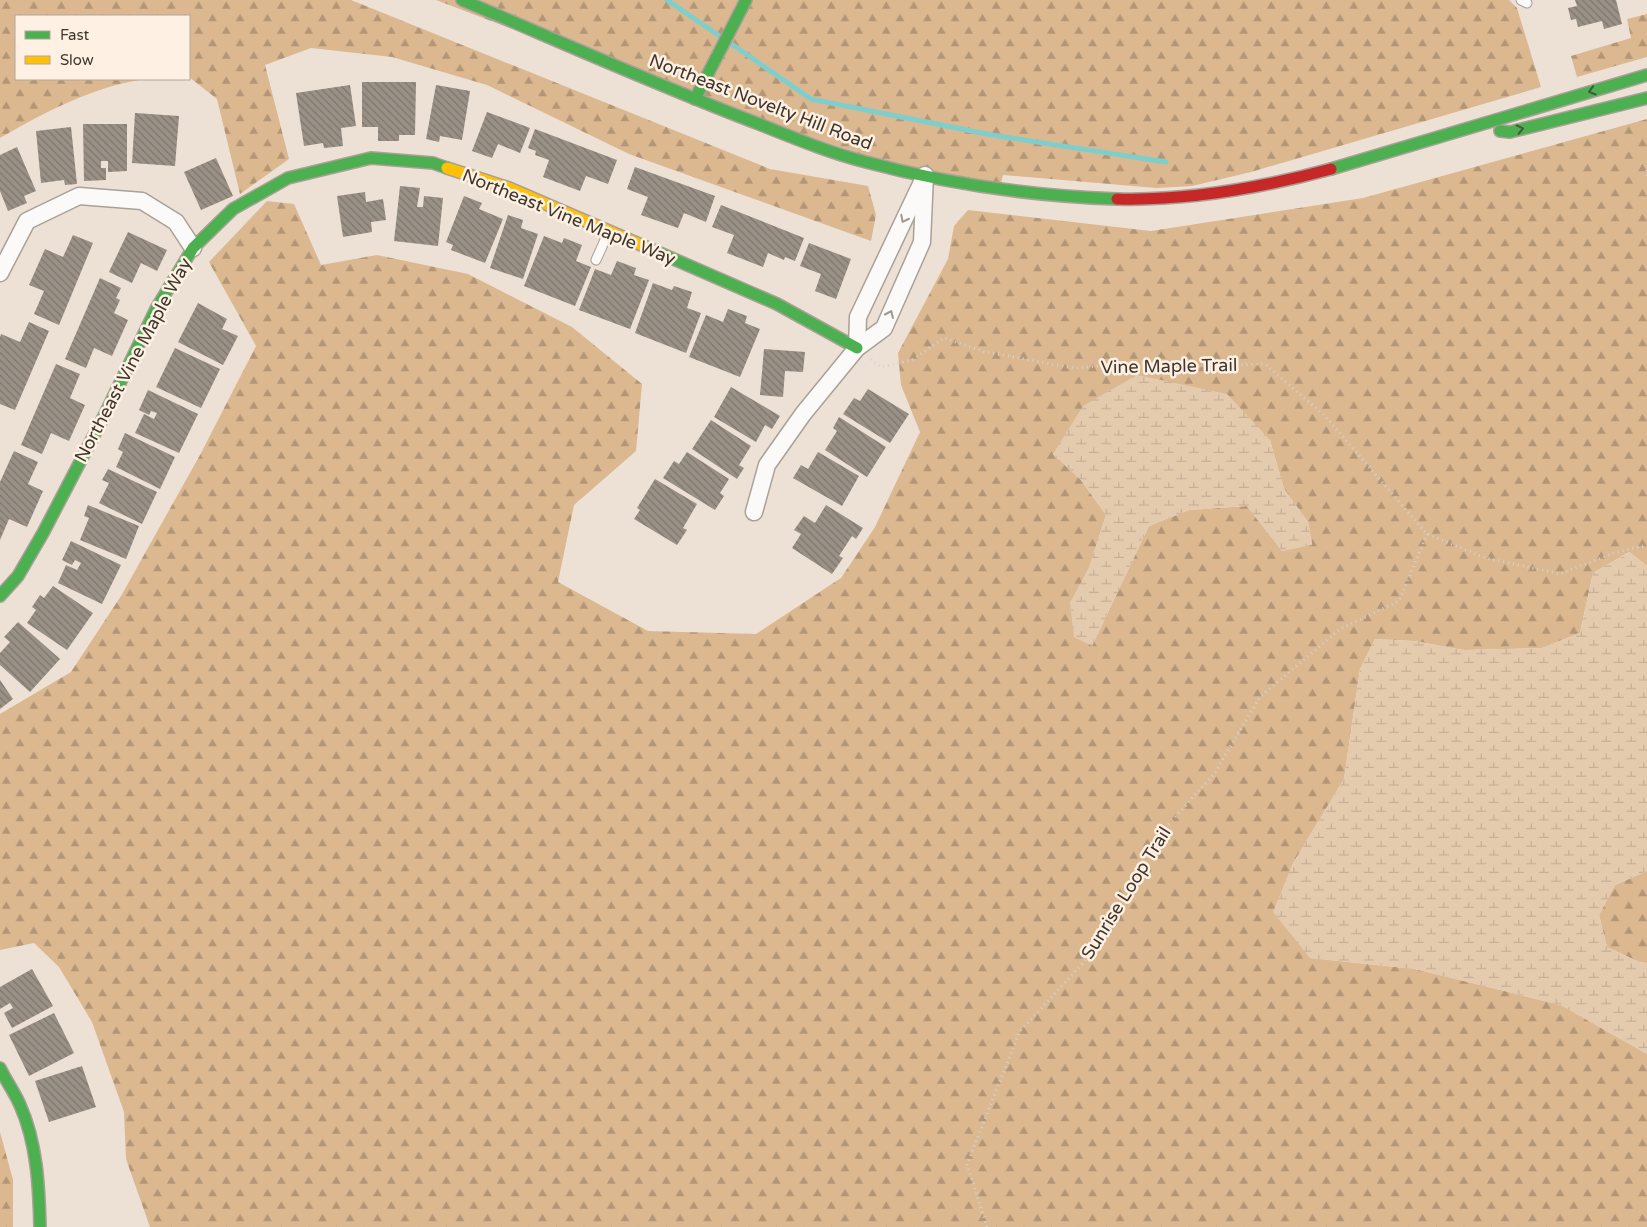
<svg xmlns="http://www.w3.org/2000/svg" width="1647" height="1227" viewBox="0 0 1647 1227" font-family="'Varela Round',sans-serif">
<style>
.forest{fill:url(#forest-firs);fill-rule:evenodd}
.wetland{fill:url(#wetland-marsh)}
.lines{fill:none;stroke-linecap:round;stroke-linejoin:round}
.stream{stroke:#80cecb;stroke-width:5}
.building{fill:url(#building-back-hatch)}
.lane-casing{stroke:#a9a097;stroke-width:11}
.street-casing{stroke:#a9a097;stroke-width:19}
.fast-casing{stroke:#a9a097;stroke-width:14}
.slow-casing{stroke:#a9a097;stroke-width:14}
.jam-casing{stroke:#a9a097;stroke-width:14}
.path{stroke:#d6d3cf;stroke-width:3;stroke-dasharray:1 4;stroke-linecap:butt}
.lane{stroke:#fcfaf9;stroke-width:9}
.street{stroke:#fcfaf9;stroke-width:16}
.fast{stroke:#4caf50;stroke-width:11}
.slow{stroke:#ffc107;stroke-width:11}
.jam{stroke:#c62828;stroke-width:11}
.oneway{stroke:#425a38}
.oneway2{stroke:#9d9893}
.labels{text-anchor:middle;stroke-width:5;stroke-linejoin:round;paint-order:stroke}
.street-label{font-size:18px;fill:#3e362d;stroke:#fef1e3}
</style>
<defs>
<pattern id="forest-firs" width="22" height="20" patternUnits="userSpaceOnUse" patternTransform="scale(1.25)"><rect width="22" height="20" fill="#dbb890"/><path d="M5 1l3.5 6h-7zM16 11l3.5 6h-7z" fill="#b39676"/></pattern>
<pattern id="wetland-marsh" width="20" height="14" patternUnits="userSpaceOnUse" patternTransform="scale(1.25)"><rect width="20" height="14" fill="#e5cbae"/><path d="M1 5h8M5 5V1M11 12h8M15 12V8" fill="none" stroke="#c6af96"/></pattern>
<pattern id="building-back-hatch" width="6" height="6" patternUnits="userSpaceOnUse" patternTransform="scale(1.25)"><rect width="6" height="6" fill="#999086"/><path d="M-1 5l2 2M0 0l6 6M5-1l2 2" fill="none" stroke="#7e766e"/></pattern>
</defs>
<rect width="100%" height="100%" fill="#ede1d5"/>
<g class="forest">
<path d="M0,0H351L770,169L868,186L876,215L871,241L629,154L487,85L392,57L311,48L265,65L289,159L240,194L217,99L189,77V16H16V79H146C94,86 45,112 0,138Z"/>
<path d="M436,0H1509L1517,8L1541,87L1251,172L1192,186L1156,188L1003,175L1000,188L925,175L695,99Z"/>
<path d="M1647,14V57L1577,77L1571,56L1631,38L1627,19Z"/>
<path d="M1647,119V566L1629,552L1593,573L1580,633L1542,648L1464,650L1414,641L1375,639L1360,669L1344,779L1292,865L1310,958L1415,969L1561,1005L1647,1054V1227H150L126,1159L124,1112L92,1022L59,967L34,943L0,950V714L71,672L121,596L200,455L256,346L209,262L267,201L294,204L321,265L377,255L468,274L572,327L642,384L636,451L574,505L558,582L648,631L756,634L841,578L875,527L920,432L901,385L898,353L948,259L954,226L968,210L1151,231L1363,198ZM1270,440L1284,489L1308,522L1312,544L1282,551L1247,506L1189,510L1149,526L1092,646L1070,603L1089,568L1106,515L1081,480L1053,454Z"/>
<path d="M1647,871V963L1639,962L1607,947L1599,915L1615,885Z"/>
<path d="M0,1132L13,1180V1227H0Z"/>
</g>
<g class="wetland">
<path d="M1137,375L1227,394L1270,440L1284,489L1308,522L1312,545L1282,551L1247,506L1189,510L1149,526L1092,646L1074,637L1070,603L1089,568L1106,515L1081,480L1053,454L1083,406Z"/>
<path d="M1630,552L1647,566V871L1615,885L1599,915L1607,947L1639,962L1647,963V1054L1561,1005L1415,969L1310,958L1273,912L1292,865L1344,779L1360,669L1375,639L1414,641L1464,650L1542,648L1580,633L1593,573Z"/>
</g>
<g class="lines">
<g class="stream">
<path d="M667,0L721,37"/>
<path d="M730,43L811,99L992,135L1166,162"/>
</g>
</g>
<g class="building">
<path d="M1575,0H1616L1622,24L1604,29L1602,21L1578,27L1576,19L1571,20L1568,8L1577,6Z"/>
<path d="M362,82H416L415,135H399V141H378V127H362Z"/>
<path d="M350,85L356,126L341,128L343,146L324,148L323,143L304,146L296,93Z"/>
<path d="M436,85L470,91L462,140L440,136L439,142L426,139Z"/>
<path d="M487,112L530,128L520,153L498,144L492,158L472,151Z"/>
<path d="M135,113L179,116L175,166L132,163Z"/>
<path d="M83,124H127V171L108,172V161H101V168H106V180L84,181Z"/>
<path d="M71,127L77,184L65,185L64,180L41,183L36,131Z"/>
<path d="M535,129L617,160L608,184L586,176L580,191L543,177L549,160L535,155L536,151L528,148Z"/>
<path d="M17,147L36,191L24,196L27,203L8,211L0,191V155Z"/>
<path d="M216,158L233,196L201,210L184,172Z"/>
<path d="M635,167L715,196L706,222L684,213L678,228L641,215L648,197L627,189Z"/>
<path d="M400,186L420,188L417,207H423L424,196L443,198L438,246L394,241Z"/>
<path d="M365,192L366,202L383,199L386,220L371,222L372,232L343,237L337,196Z"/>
<path d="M464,196L482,203L479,209L503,219L485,263L451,250L453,245L446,242Z"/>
<path d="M721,205L804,238L795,261L785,257L784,260L768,253L763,267L727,253L734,235L712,227Z"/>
<path d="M508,215L523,220L521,228L538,234L523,279L490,268Z"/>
<path d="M128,232L167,250L157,271L141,263L132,283L109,272Z"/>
<path d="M73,235L93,243L59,325L34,314L44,291L29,285L45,249L63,257Z"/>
<path d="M544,236L562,243L564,238L582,245L576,261L591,267L575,306L524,286Z"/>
<path d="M809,243L851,259L836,299L815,291L821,274L800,266Z"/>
<path d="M617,261L636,268L634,275L649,280L630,329L579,310L595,269L611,275Z"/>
<path d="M100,278L121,288L116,298L120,300L114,313L128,320L112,356L94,348L86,368L65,359Z"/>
<path d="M653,283L672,290L674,286L692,292L687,308L701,313L686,353L635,333Z"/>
<path d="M198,303L227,319L222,329L238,336L223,365L178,342Z"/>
<path d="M728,309L747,316L745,323L760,329L740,377L689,357L706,315L723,322Z"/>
<path d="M29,322L49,331L15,410L0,404V337L1,334L20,342Z"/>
<path d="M175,348L220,369L201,408L156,387Z"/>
<path d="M764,349L805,352L803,372L785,371L783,397L760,395Z"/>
<path d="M56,364L80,374L70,398L85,405L69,441L51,433L42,454L21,445Z"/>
<path d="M731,387L780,416L772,429L765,425L756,442L714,417Z"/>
<path d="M868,389L909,414L890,443L843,414L854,398L860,401Z"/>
<path d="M148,390L198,414L179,453L135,433L144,414L154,419L157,413L151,411L149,415L139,410Z"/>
<path d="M839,417L886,447L867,477L825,450L837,431L833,428Z"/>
<path d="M711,420L751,446L739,465L744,468L737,479L692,449Z"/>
<path d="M125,433L175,457L160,489L116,467L123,452L118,449Z"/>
<path d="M14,451L38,462L28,484L43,491L27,527L9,519L0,540V482Z"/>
<path d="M687,452L729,479L720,493L724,496L715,510L663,478L674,461L679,464Z"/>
<path d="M818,452L859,476L842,506L793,478L801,465L808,469Z"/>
<path d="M108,469L157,492L142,524L99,503L109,483L102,480Z"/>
<path d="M655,479L697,504L683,528L687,530L677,545L634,519L640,510L637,508Z"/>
<path d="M88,505L139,526L126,559L80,540L89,518L84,516Z"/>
<path d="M826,505L863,528L856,539L852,536L839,556L843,558L832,574L792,548L801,534L794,530L804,516L815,523Z"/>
<path d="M71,541L121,565L102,604L58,583L66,565L77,570L81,563L75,560L72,565L62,560Z"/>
<path d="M53,586L93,613L67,650L27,623L36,610L32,607L40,595L44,598Z"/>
<path d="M18,622L60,659L30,692L0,665V653L10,642L4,637Z"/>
<path d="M0,680L13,699L0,709Z"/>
<path d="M32,969L53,1006L12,1028L4,1013L13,1008L10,1003L0,1009V987Z"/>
<path d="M54,1013L74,1053L29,1076L9,1035Z"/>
<path d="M82,1066L96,1107L49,1122L35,1081Z"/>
</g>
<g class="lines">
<g class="lane-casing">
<g id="lane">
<path d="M1521,0L1527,3"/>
<path d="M596,260L609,231"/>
</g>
</g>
<g class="street-casing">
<g id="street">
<path d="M0,273L27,221L79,196L142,201L176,222L193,248"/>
<path d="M857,348L858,317L922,182"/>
<path d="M754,512L767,465L803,414L857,348L884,328L922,242L925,175"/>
</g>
</g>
<g class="fast-casing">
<g id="fast">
<path d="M462,0C561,42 659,86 759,124C794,138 830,153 866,162C948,184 1032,196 1117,199"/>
<path d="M695,99L746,0"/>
<path d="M1500,131L1510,132L1647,98"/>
<path d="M1331,169L1647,75"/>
<path d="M646,247L777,304L857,348"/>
<path d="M0,596L18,576L43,533L104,416L156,309L193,248L233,209L288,178L371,158L433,163L447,168"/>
<path d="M0,1068C6,1081 15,1093 20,1105C37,1143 39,1186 40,1227"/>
</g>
</g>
<g class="slow-casing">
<path id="slow" d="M447,168L509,188L646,247"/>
</g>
<g class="jam-casing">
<path id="jam" d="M1117,199C1189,201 1261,188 1331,169"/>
</g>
<g class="path">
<path d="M1647,165V177"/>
<path d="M871,359L881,367L912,360L944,338L982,351L1073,368L1141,363L1210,366L1265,364L1324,415L1427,534L1486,558L1560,574L1614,553L1647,545"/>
<path d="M987,1227L967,1164L1020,1031L1084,962L1158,836L1214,774L1260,697L1340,629L1399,601L1427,534"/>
</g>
<use href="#lane" class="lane"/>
<use href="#street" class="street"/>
<use href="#fast" class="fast"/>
<use href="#slow" class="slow"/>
<use href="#jam" class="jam"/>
</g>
<defs><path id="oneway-chevron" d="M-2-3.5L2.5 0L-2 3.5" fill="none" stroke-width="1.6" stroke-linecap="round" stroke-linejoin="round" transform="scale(1.25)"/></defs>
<g class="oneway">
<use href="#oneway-chevron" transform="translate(1592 91) rotate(163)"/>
<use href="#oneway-chevron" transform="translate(1520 129) rotate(-13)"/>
</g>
<g class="oneway2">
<use href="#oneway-chevron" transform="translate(904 219) rotate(117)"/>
<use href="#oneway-chevron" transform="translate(890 314) rotate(-66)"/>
</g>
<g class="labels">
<g class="street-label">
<text transform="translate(761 102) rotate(21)" y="6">Northeast Novelty Hill Road</text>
<text transform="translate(569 217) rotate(22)" y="6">Northeast Vine Maple Way</text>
<text transform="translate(133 360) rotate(-62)" y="6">Northeast Vine Maple Way</text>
<text transform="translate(1169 366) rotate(-1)" y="6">Vine Maple Trail</text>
<text transform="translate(1126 893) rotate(-58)" y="6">Sunrise Loop Trail</text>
</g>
</g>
<rect x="15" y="15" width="175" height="65" fill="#fef1e3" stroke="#b1a69a"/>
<rect x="25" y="31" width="25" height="8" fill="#4caf50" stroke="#b1a69a"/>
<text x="60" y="40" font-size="15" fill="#3e362d">Fast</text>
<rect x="25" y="56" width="25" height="8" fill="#ffc107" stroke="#b1a69a"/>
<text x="60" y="65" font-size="15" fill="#3e362d">Slow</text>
</svg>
